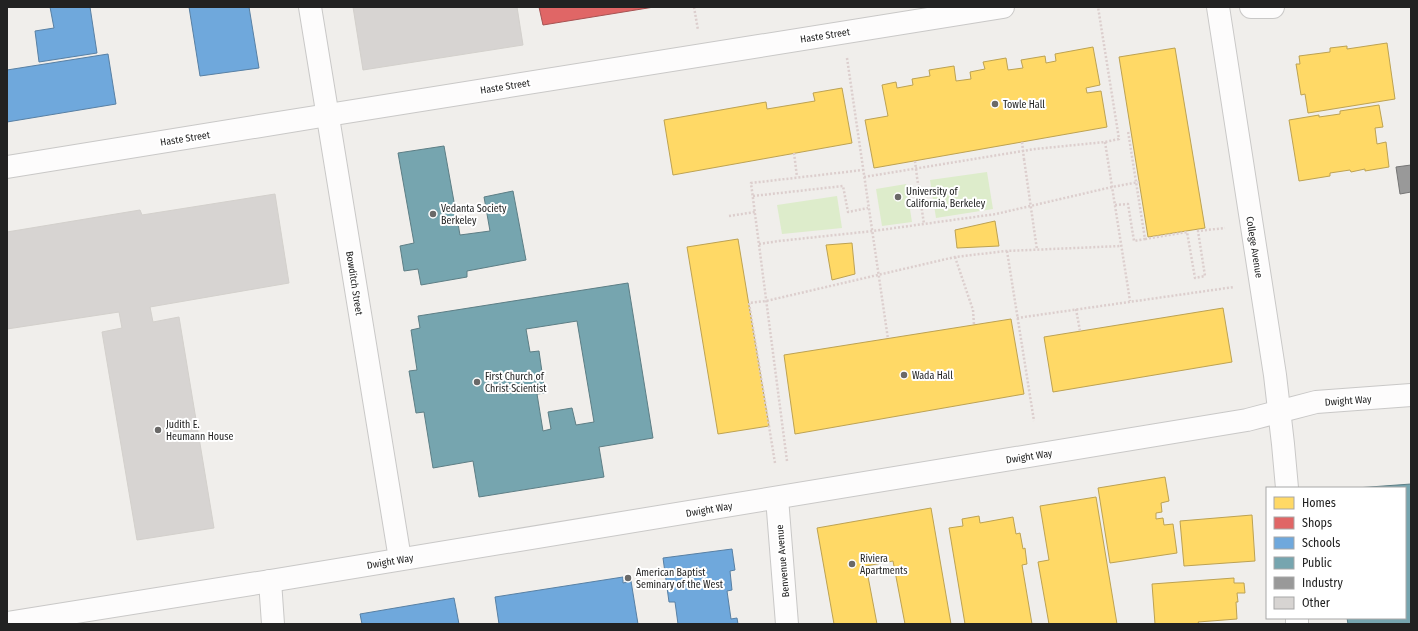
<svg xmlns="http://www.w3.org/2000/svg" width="1418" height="631" viewBox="0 0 1418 631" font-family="'Fira Sans Condensed',sans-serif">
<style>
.grass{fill:#ddeccb}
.homes{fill:#ffd966;stroke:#bda252}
.shops{fill:#e06666;stroke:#a75252}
.schools{fill:#6fa8dc;stroke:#5880a4}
.public{fill:#76a5af;stroke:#5d7e85;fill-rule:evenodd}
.industry{fill:#999;stroke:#757575}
.building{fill:#d7d4d2;stroke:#d3d0cc}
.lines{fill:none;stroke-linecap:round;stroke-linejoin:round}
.minor-casing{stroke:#c9c8c7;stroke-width:24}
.tertiary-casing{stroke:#c9c8c7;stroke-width:24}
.path{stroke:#dccecd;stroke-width:2.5;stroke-dasharray:2 2;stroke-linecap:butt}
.minor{stroke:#fdfcfc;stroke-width:22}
.tertiary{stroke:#fdfcfc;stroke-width:22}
.path-bridge{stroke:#dccecd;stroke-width:2.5;stroke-dasharray:2 2;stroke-linecap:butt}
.poi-dot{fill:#6a6968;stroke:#fff;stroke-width:1.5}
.labels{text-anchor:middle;stroke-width:4;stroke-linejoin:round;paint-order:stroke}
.street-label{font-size:10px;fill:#222;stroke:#fff}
.poi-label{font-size:10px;fill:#222;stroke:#fff;text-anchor:start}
</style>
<rect width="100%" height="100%" fill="#f0eeeb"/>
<g class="grass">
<path d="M987,172L993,209L936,218L930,180Z"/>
<path d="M906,184L912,222L882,226L876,189Z"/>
<path d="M837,196L842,228L782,234L777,205Z"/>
</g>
<g class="homes">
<path d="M1387,43L1395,99L1308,113L1305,94L1301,95L1296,64H1300L1299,56L1330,52V48L1347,46V49Z"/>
<path d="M1093,47L1100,85L1086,88L1087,93L1101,91L1107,127L874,168L865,120L888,116L882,85L896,82L897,88L913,85L912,79L930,76L929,70L954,66L956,81L971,79L970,72L985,69L983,62L1006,58L1008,70L1023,68L1021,60L1045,56L1046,63L1056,61L1055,54Z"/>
<path d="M1175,48L1205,228L1148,237L1119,57Z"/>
<path d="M842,88L852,143L673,175L664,120L766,102L767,109L815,101L813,93Z"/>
<path d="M1379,105L1383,127L1375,128L1377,144L1386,142L1389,167L1365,171V169L1351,172L1350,170L1330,173V176L1299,181L1289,120L1319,115V117L1340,114V111Z"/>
<path d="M995,221L999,246L957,248L955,230Z"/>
<path d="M738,239L769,426L718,434L687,247Z"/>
<path d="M852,243L855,274L832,280L826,245Z"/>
<path d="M1223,308L1232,362L1053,392L1044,337Z"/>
<path d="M1011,319L1024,394L795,434L784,355Z"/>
<path d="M1165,477L1169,501L1161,503L1162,512L1156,513V519L1163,518L1164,525L1173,524L1177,553L1110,563L1098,488Z"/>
<path d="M1096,497L1117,624H1049L1038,562L1049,560L1040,506Z"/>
<path d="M931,508L951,624H905L893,561L866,566L877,624H834L817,528Z"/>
<path d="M1252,515L1255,561L1184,566L1180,521Z"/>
<path d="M979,516L980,523L1013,517L1016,534L1020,533L1023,549L1025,548L1027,564L1022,565L1032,624H965L949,528L963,526L962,519Z"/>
<path d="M1234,578V583H1244L1245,593H1237L1238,602H1236L1237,619L1198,622L1199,624H1155L1152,584Z"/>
</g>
<path class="shops" d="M539,7H654L543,25Z"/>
<g class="schools">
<path d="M50,7H90L97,53L39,62L35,31L54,28Z"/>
<path d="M189,7H249L259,68L200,76Z"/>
<path d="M108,54L116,104L7,122V70Z"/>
<path d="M732,549L735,570L730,571L732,590L727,591L731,619L737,618L738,624H678L675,602H669L663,558Z"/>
<path d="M623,577V583L631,581L638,624H499L495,597Z"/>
<path d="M454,598L459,624H362L360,614Z"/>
</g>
<g class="public">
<path d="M444,146L460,235L490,231L484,197L513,191L526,260L467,271V277L421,285L418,269L404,271L400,246L414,243L398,153Z"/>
<path d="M628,283L653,438L599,447L604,477L479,497L473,461L433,468L424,412L416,413L409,371L417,370L411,330L420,328L418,316ZM577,321L594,422L576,425L572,408L548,412L551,429L543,431L537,394L545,393L539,351L530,352L526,329Z"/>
<path d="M1411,484V624H1348L1347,618H1405V488H1356Z"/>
</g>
<path class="industry" d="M1411,165V192L1400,194L1396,167Z"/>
<g class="building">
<path d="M353,7H517L523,45L363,70Z"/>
<path d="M275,194L289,283L150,307L153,322L179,317L214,528L137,540L102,332L122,328L119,312L7,329V232L140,210L142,215Z"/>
</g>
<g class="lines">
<g class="minor-casing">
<g id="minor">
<path d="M310,7L400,559"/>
<path d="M777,498L787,624"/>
<path d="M270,581L273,624"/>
</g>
</g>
<g class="tertiary-casing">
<g id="tertiary">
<path d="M1218,7L1275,375L1283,444L1287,488"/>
<path d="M1251,7H1273"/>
<path d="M7,167L328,115L1003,7"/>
<path d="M1297,618V624"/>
<path d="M7,623L270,581L1247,420L1316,402L1411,395"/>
</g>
</g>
<g class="path">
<path d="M694,7L698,30"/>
<path d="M847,58L888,339"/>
<path d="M1105,142L1130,301"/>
<path d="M794,153L797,177"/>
<path d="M1024,159L1037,250"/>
<path d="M864,177L1035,149L1105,142L1119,139L1098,7"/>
<path d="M917,177L924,224"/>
<path d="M753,196L843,186L848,212L868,208"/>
<path d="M1115,205L1128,204L1134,241L1145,239L1128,131"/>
<path d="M729,216L755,212"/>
<path d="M1145,239L1187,232L1195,278L1205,276L1198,231L1225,228"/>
<path d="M759,244L779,241L873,231L996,214L1112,187L1139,182"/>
<path d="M1007,251L1034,421"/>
<path d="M955,257L973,310L974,325"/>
<path d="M1076,309L1080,331"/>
<path d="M1017,318L1234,287"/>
<path d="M787,461L751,183L863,170"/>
<path d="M775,463L749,303L766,301L955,257L1006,251L1121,246"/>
</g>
<use href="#minor" class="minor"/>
<use href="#tertiary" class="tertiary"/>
<g class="path-bridge">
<path d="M1022,142L1024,159"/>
<path d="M915,161L917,177"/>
</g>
</g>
<g class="poi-dot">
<circle cx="995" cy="104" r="4"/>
<circle cx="898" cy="197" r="4"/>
<circle cx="433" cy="214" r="4"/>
<circle cx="904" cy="375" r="4"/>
<circle cx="477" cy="382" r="4"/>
<circle cx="158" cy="430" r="4"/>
<circle cx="852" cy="564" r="4"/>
<circle cx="628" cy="578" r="4"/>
</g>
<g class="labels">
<g class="street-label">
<text transform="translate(825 35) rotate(-9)" y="4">Haste Street</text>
<text transform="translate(505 86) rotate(-9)" y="4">Haste Street</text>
<text transform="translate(185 138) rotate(-9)" y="4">Haste Street</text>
<text transform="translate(1255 247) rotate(81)" y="4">College Avenue</text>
<text transform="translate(355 283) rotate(81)" y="4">Bowditch Street</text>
<text transform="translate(1348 400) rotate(-4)" y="4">Dwight Way</text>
<text transform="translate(1029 456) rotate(-9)" y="4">Dwight Way</text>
<text transform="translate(709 509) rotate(-10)" y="4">Dwight Way</text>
<text transform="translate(390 561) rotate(-10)" y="4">Dwight Way</text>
<text transform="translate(782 561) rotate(-95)" y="4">Benvenue Avenue</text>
</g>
<g class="poi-label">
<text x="1003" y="108">Towle Hall</text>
<text x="906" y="195">University of<tspan x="906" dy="12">California, Berkeley</tspan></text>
<text x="441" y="212">Vedanta Society<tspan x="441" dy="12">Berkeley</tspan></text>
<text x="912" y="379">Wada Hall</text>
<text x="485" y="380">First Church of<tspan x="485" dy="12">Christ Scientist</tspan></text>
<text x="166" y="428">Judith E.<tspan x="166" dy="12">Heumann House</tspan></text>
<text x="860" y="562">Riviera<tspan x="860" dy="12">Apartments</tspan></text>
<text x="636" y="576">American Baptist<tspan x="636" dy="12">Seminary of the West</tspan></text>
</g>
</g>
<rect width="1418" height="631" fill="none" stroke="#222222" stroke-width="16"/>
<rect x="1266" y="487" width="140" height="132" fill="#ffffff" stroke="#a7a7a7"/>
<rect x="1274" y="497" width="20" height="12" fill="#ffd966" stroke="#a7a7a7"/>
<text x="1302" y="507" font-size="12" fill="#222222">Homes</text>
<rect x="1274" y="517" width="20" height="12" fill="#e06666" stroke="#a7a7a7"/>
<text x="1302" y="527" font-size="12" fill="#222222">Shops</text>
<rect x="1274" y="537" width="20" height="12" fill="#6fa8dc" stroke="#a7a7a7"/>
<text x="1302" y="547" font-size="12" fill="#222222">Schools</text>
<rect x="1274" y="557" width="20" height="12" fill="#76a5af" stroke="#a7a7a7"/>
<text x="1302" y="567" font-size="12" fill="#222222">Public</text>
<rect x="1274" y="577" width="20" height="12" fill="#999999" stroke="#a7a7a7"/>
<text x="1302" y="587" font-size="12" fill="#222222">Industry</text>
<rect x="1274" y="597" width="20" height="12" fill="#d7d4d2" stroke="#a7a7a7"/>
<text x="1302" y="607" font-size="12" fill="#222222">Other</text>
</svg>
